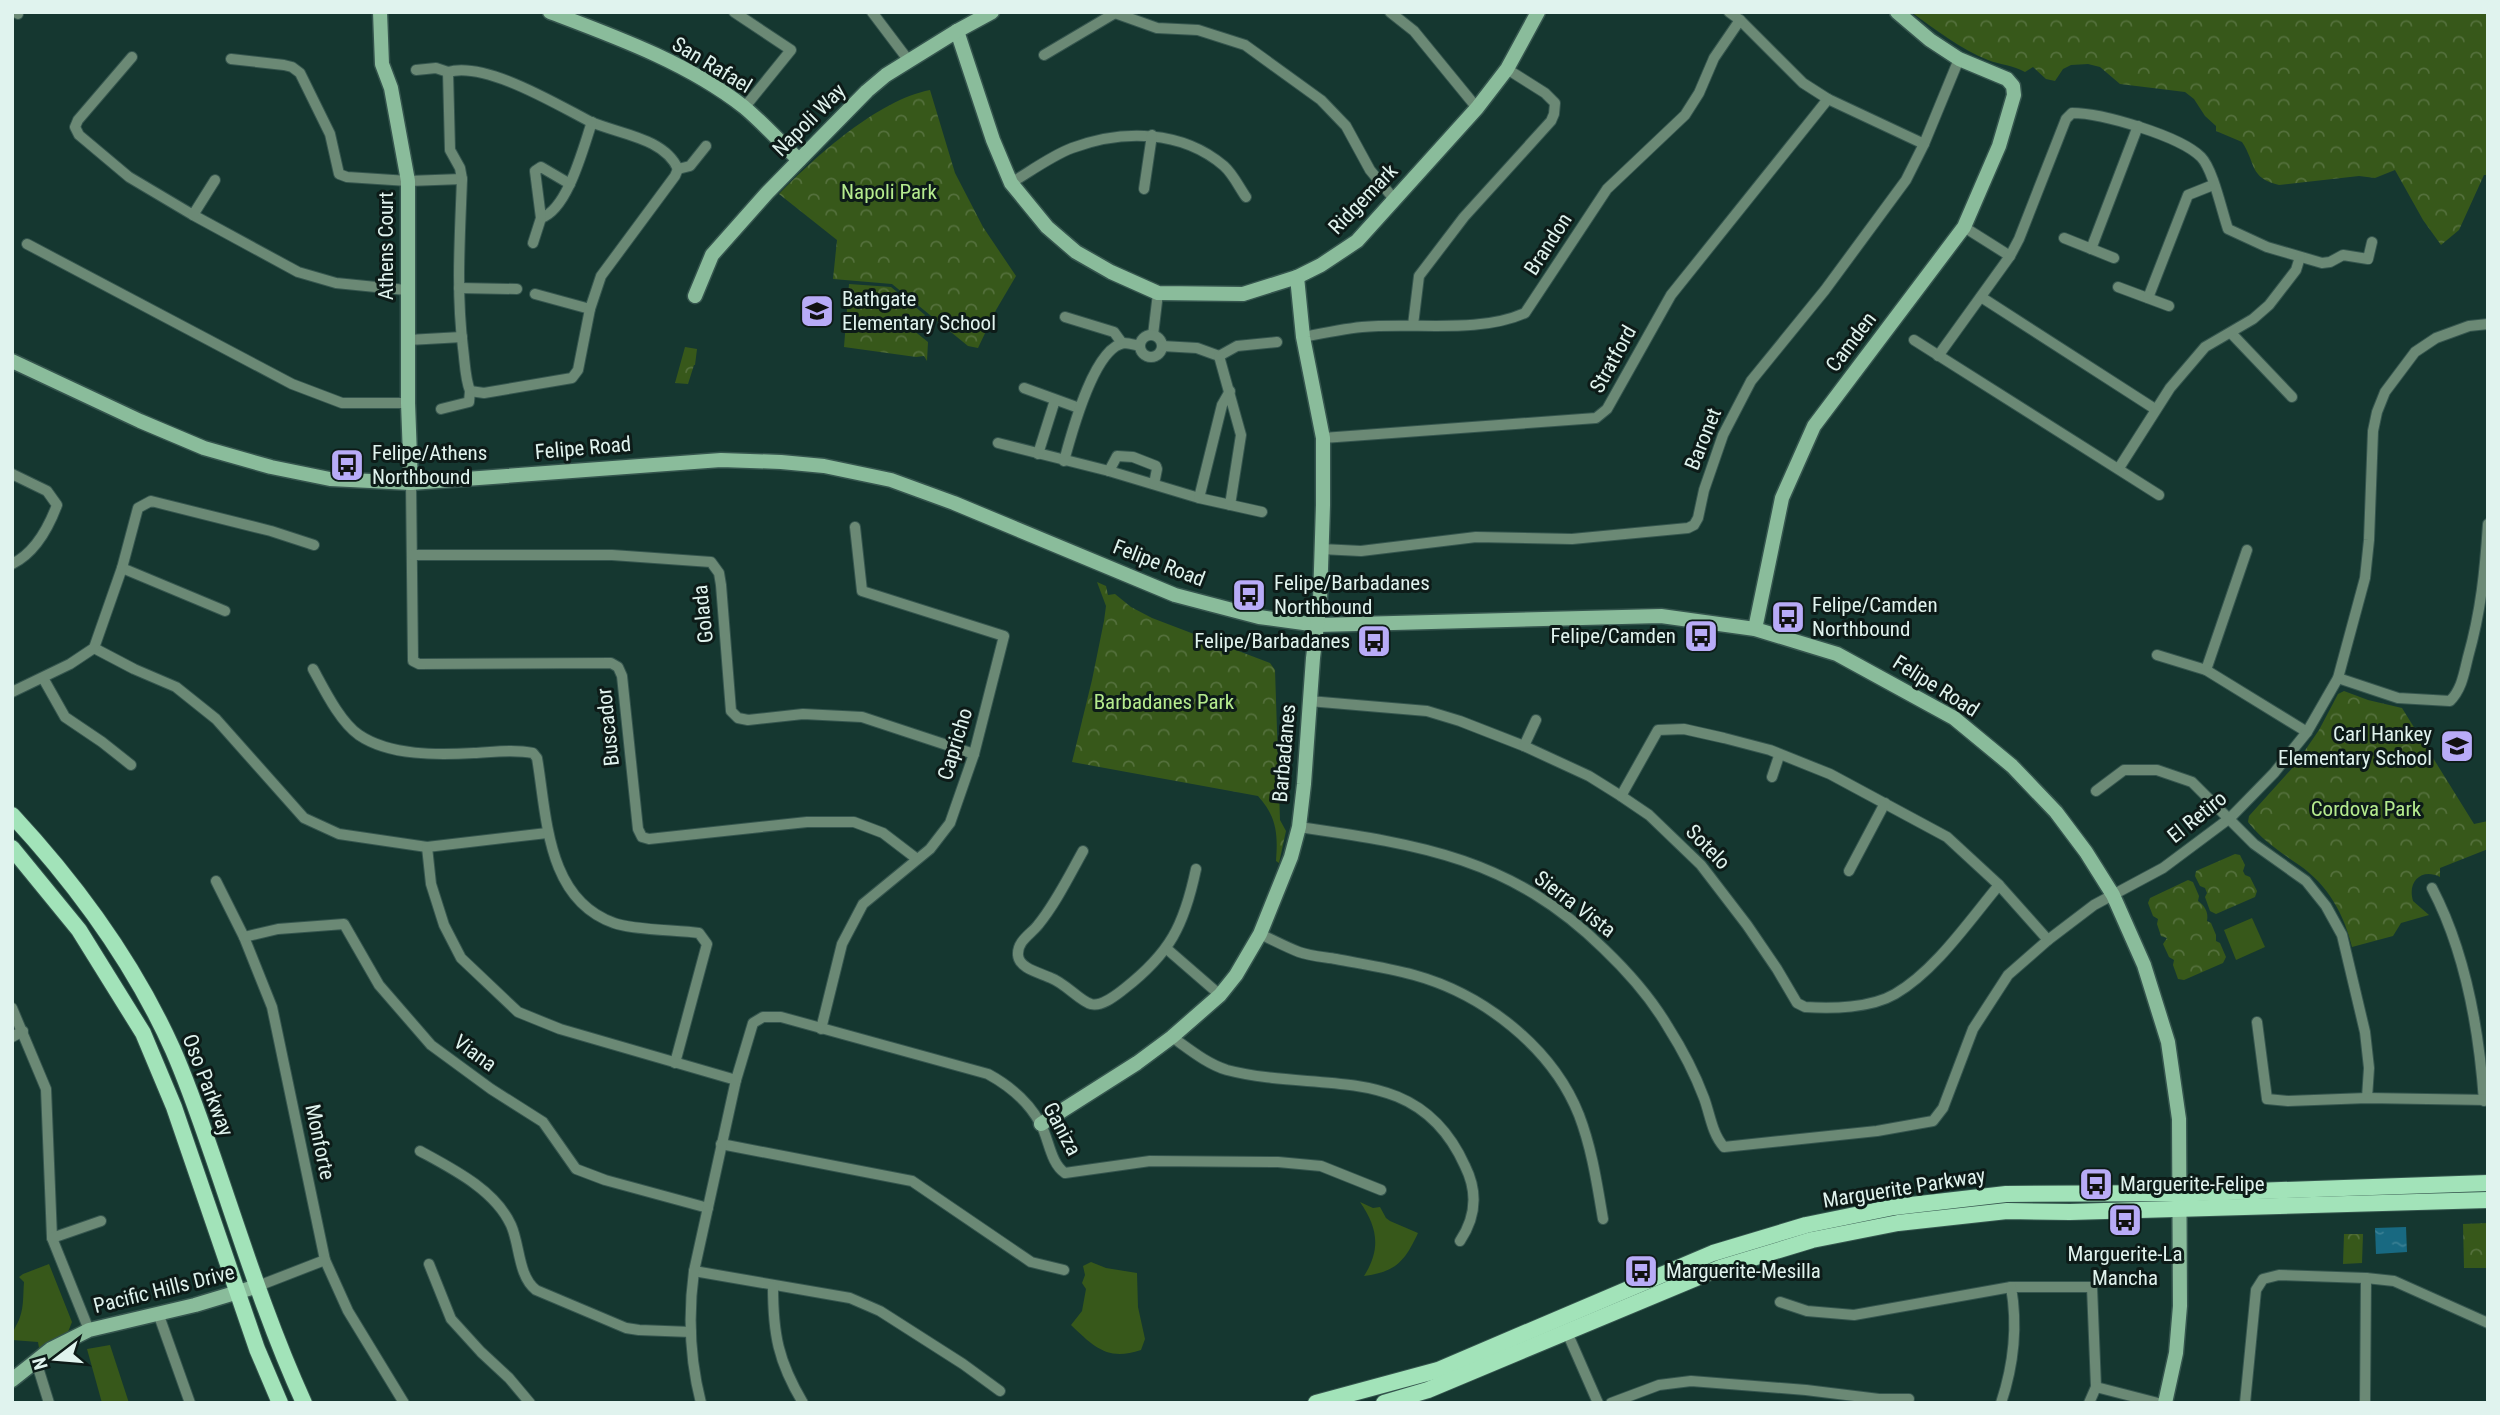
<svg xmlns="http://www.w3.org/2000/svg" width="2500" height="1415" viewBox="0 0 2500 1415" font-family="'Roboto Condensed',sans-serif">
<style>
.grass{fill:#37581a}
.park{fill:url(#park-crowns)}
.water{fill:url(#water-ripples)}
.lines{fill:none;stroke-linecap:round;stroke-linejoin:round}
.street-casing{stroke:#35554e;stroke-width:12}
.secondary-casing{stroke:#35554e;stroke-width:17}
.primary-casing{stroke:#35554e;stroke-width:18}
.street{stroke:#6b8975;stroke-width:10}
.secondary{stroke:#8abc9b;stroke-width:14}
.primary{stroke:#a2e3b9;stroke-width:16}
.labels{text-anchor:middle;stroke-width:6;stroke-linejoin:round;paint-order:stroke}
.street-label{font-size:21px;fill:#e0f3ee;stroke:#0d1b18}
.park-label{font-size:21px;fill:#b5eb8e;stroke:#0d1b18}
.poi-label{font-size:21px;fill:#e0f3ee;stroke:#0d1b18;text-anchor:start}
</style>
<defs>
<pattern id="park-crowns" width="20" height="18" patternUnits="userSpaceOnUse" patternTransform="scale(1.75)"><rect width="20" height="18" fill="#37581a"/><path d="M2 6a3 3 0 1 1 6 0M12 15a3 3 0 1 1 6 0" fill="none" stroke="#54703c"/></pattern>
<pattern id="water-ripples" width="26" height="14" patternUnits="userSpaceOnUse" patternTransform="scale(1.75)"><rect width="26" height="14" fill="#186981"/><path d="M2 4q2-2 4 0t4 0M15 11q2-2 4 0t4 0" fill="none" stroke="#397f93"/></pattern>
</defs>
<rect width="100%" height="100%" fill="#153730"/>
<g class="grass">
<path d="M2252,918L2265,947L2236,960L2224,930Z"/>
<path d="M1360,1202L1373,1208L1380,1207L1386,1218L1390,1221L1418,1233C1405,1261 1396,1272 1364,1276C1381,1249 1378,1228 1360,1202Z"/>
<path d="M1091,1262L1106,1268L1137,1273L1138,1307L1145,1339L1141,1350C1108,1361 1095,1348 1071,1325L1082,1311L1086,1289L1082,1283L1085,1275L1083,1266Z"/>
<path d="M49,1264L72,1322L68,1332L32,1354L39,1348L38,1342L12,1340C12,1330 17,1326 20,1317C24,1306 23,1293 24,1282L19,1277L23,1274Z"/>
<path d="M110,1345L129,1403H102L87,1349Z"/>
</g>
<g class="park">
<path d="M1911,12H2488V175H2484L2459,230L2441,245L2423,220L2395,170L2375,178L2359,176L2279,185C2249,178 2256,163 2242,142L2216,131V126L2205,116L2194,99L2185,92L2120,84L2100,67L2088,64L2071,65L2063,69L2055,81L2046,79L2033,67L2025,72C2013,65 2001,65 1988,60C1960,49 1935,29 1911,12Z"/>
<path d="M930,90L955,173L983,227L1016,276L996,310L978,348L968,346L892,284L833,279L837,240L779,194C816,156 878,100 930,90Z"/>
<path d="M849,284L891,287L925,315L913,330L928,342L927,361L924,356L916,357L844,347Z"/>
<path d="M685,347L697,349L695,365H694L688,384L675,383Z"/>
<path d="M1097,582L1106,586L1108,595L1115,594L1131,607L1152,618L1270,663L1275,670L1280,820L1286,831L1279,863L1276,861C1278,834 1277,817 1258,796L1072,762L1092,680L1104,621L1106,606Z"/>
<path d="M2344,691L2368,700L2402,708L2474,824L2488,821V849L2440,868V877C2422,868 2407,881 2413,901L2429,915L2401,923L2393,936L2352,947C2344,914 2328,885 2299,865C2279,851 2263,841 2248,822L2249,816L2295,765L2319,730L2338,694Z"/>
<path d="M2235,854L2240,855L2245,865L2243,871L2245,875L2250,877L2257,891L2255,897L2216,914L2210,911L2205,897L2207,893L2205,888L2200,886L2195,876L2196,871Z"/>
<path d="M2188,880L2193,882L2199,896L2198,901C2204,905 2209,912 2207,921L2211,923L2216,935V941L2220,943L2226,957L2223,963L2184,980L2178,979L2173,965L2174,960L2169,957L2163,944L2167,938L2161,936L2157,924L2158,919L2153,916L2148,903L2150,898Z"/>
<path d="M2488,1223V1268H2464L2463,1224Z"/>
<path d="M2344,1234H2363L2362,1263L2343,1264Z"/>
</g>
<path class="water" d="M2406,1227L2407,1252L2376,1254L2375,1228Z"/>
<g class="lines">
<g class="street-casing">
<g id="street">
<path d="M16,12L18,14"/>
<path d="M734,12L791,50L744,108"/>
<path d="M872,12L909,61"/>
<path d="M1390,12L1414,31L1477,108"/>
<path d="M1729,12L1740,20L1803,83L1828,99L1924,144"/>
<path d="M1044,55L1115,13L1157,28L1198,30L1245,45L1321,100L1346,126L1370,170L1394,199"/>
<path d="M132,57L78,120L75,127L79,135L129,177L193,215L298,272L336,283L406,290"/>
<path d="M231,59L284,65L292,67L300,73L330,134L339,174L347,177L408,181L462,179"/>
<path d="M416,70L436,68L448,72"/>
<path d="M448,72L450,150L460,168L462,179C460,235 456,292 463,348C465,363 465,378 470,391"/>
<path d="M448,72C485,61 556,104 589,121C617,134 664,137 678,169"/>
<path d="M678,169L690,166L706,146"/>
<path d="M1011,183C1031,171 1051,156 1072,148C1123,129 1182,130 1224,166C1233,174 1239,187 1246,197"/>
<path d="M1144,189L1152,135"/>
<path d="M193,215L215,180"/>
<path d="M541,218C568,209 583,148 592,122"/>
<path d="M1964,227L2010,256"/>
<path d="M2064,238L2114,258"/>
<path d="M533,243L541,218L535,171L541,167L570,184"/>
<path d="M27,244L292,384L342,403H408"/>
<path d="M2091,249L2138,126"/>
<path d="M2118,287L2169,306"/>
<path d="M459,288L517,289"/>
<path d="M535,294L590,309"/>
<path d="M1981,297L2155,409"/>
<path d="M2148,298L2188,195L2213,185"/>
<path d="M1065,317L1114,332L1122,343"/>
<path d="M1413,325L1419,276L1464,217L1551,121L1554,114L1555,103L1545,93L1507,69"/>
<path d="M2231,333L2292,397"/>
<path d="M1153,335L1158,293"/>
<circle cx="1151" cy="346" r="11"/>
<path d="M1303,337C1323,333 1343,329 1362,327C1414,322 1478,334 1525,313L1607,189L1685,115L1699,93L1714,58L1740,20"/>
<path d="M408,340L462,337"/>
<path d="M1914,340L2159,495"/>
<path d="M1162,346L1197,348L1219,356L1241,435L1230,505"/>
<path d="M1219,356L1237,346L1277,342"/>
<path d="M1938,356L2010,256L2019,239L2066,119L2072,113C2102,113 2180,136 2201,157C2213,169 2222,212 2228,229L2267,247L2322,263L2330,262L2343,255L2368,259L2372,242"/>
<path d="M1024,388L1079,408"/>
<path d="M470,391L484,393L572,378L578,370L590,309L601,276L675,176L678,169"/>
<path d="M441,409L469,402L470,391"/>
<path d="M1323,438L1596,418L1607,409L1671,295L1828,99"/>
<path d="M998,443L1109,471L1199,498L1262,512"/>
<path d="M1038,454L1055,400"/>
<path d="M1064,461C1071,436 1093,348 1124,343C1129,343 1135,345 1140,346"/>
<path d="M2119,468L2170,388L2205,347L2253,319L2269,305L2296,270L2300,257"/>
<path d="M1109,471L1117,456L1133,457L1156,466L1157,469L1154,484"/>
<path d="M12,474L47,491L57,505C48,529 35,553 12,564"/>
<path d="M411,483L413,661L419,664L611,663L618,667L622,676L638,829L642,837L649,839L807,822H854L883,833L917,859"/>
<path d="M1199,498L1222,405L1230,391"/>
<path d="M1321,549L1361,551L1476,537L1572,539L1688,528L1694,525L1698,518L1704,490L1723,435L1751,381L1825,290L1906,180L1924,144L1959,59"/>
<path d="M412,555H612L711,562L719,573L721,585L731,711L738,718L748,720L803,714L862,717L974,754"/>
<path d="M122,568L225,611"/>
<path d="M94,648L134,669L176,687L216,719L304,818L339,834L427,847L547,833"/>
<path d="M2157,655L2206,670L2307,732"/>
<path d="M313,669C324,689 340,722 359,735C390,756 438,755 474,753C493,752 514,749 533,753L537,758C547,816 546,899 614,923C632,930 678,930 699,933L707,944L675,1063"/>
<path d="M2206,670L2247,550"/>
<path d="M43,678L65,717L102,742L131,765"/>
<path d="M2338,678L2398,698L2450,701C2462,689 2464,673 2468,657C2481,611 2485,571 2488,524"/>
<path d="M12,692L70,664L94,648L122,568L138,508L151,501L271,531L314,545"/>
<path d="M1309,701L1427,711L1460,721L1524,746L1589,776L1621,796L1649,815L1701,865L1747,925L1777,969L1797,1003L1805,1007C1832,1009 1871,1008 1895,994C1935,971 1969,921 1999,885"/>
<path d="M1524,746L1536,720"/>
<path d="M1772,777L1779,756"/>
<path d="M2096,791L2124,770H2157L2192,782L2254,844L2306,881L2326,906L2342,935L2365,1032L2369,1068L2367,1098"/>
<path d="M1621,796L1658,730L1684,729L1724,738L1770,750L1830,774L1947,837L1999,885L2048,940"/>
<path d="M1299,827C1422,845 1511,858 1604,949C1628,972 1651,998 1668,1027C1682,1049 1695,1074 1704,1098C1710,1114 1712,1134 1724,1147L1877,1131L1933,1121L1943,1108L1973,1029L2008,975L2048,940L2094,905L2163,868L2230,818L2274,773L2307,732L2338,678L2365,578L2369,540L2373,431L2377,412L2385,392L2415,352L2436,338L2469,326L2488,324"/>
<path d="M427,847L431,884L444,925L461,958L518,1012L560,1029L736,1080"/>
<path d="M1083,851C1069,876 1056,903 1038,925C1031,934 1017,941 1018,955C1019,969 1041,973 1051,978C1065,983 1081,1002 1091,1004C1102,1007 1116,995 1124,989C1170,953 1184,926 1196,869"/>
<path d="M1849,871L1885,803"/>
<path d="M216,881L244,937L272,1007L325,1260L348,1311L404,1403"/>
<path d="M2432,888C2466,953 2479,1029 2484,1101"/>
<path d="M1260,934C1273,940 1286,947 1299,952C1310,956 1324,957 1336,959C1362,964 1388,968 1414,975C1483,994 1552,1047 1579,1115C1592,1149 1597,1184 1603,1219"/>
<path d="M244,937L278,929L344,924L379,985L431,1045L491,1089L543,1122L576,1169L605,1180L708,1208"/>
<path d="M1167,949L1220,995"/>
<path d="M12,1008L46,1089L52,1238L89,1330"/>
<path d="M2257,1022L2267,1099L2288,1101L2367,1098L2488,1100"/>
<path d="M821,1029L842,944L863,904L930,849L950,823L974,754L1004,636L862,591L855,527"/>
<path d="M12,1037L23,1031"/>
<path d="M1172,1037C1189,1049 1207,1064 1227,1070C1319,1094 1417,1059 1465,1166C1478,1192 1476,1217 1460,1241"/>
<path d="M721,1144L912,1181L1031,1262L1064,1270"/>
<path d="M420,1151C453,1169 495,1190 511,1225C520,1245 518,1276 536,1290L626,1328L639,1330L691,1332"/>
<path d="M52,1238L101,1221"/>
<path d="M429,1264L451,1319L481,1352L509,1378L530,1403"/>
<path d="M694,1271L850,1298L880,1311L963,1364L1000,1391"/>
<path d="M258,1286L325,1260"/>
<path d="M773,1286C773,1334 778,1361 803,1403"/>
<path d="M1780,1302L1807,1311L1854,1315L2011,1287H2092L2096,1387L2089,1403"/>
<path d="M158,1313L190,1403"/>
<path d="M1566,1330L1598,1403"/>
<path d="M36,1361L49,1403"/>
<path d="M2096,1387L2158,1403"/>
<path d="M701,1403C690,1360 688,1315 694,1271L736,1080L753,1023L763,1017H781L988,1074C1010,1086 1028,1101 1040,1123C1049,1138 1050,1163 1065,1173L1150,1161L1278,1162L1321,1166L1381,1190"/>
<path d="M1611,1403L1659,1385L1691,1381L1806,1390L1879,1399H1909"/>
<path d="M2001,1403C2014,1364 2018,1327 2011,1287"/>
<path d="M2245,1403L2256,1290L2263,1279L2279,1275L2366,1278L2394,1281L2488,1323"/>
<path d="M2365,1403L2366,1278"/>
</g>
</g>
<g class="secondary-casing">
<g id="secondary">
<path d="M380,12L382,64L391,88L408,181V403L411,483"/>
<path d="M550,12C616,37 688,63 744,107C763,123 781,143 799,160"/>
<path d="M957,31L993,140L1011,183L1047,227L1076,252L1111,272L1158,293L1243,294L1297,277L1321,265L1357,241L1477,108L1507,69L1538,12"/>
<path d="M695,296L712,255L767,193L867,91L886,75L957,31L992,12"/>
<path d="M12,361L140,421L204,448L271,467L330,479L411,483L721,460L781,462L824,466L891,480L954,503L1175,595L1259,617L1318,625L1661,616L1755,629L1837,654L1954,718L2012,766L2056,812L2086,852L2113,895L2144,965L2168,1042L2179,1119L2180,1306L2176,1353L2165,1403"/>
<path d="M1755,629L1782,498L1814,426L1964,227L1999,146L2014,95L2013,86L2007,79L1959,59L1930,40L1897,12"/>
<path d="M1041,1124L1137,1063L1172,1037L1220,995L1236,975L1260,934L1291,857L1299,827L1304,784L1313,658L1320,601L1323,505V438L1303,337L1297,277"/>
<path d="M12,1380L51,1349L89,1330L195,1305L258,1286"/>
</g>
</g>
<g class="primary-casing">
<g id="primary">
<path d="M12,815C77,885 134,963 173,1050C188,1084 200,1119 212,1154C241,1238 267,1322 304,1403"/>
<path d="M12,848L79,930L143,1033L174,1107L257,1349L280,1403"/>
<path d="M1316,1403L1438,1370L1713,1253L1806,1225L1894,1207L2006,1194L2197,1193L2488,1183"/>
<path d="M1384,1403L1428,1390L1720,1268L1812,1240L1898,1223L2007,1211L2070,1212L2488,1200"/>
</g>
</g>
<use href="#street" class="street"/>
<use href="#secondary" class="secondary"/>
<use href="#primary" class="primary"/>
</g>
<defs>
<g id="school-square" transform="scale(1.75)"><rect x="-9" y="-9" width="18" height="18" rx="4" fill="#b8abf7" stroke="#0d1b18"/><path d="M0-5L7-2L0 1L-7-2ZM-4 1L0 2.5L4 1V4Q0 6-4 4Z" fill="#111"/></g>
<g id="bus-square" transform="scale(1.75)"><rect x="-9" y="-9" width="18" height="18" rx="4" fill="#b8abf7" stroke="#0d1b18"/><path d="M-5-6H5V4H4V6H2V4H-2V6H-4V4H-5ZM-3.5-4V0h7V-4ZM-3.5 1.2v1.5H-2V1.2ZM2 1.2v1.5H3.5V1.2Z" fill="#111"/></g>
</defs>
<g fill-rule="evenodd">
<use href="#school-square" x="817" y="311"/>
<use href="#bus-square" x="347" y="465"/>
<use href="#bus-square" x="1249" y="595"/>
<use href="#bus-square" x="1788" y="617"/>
<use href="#bus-square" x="1701" y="636"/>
<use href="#bus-square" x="1374" y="641"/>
<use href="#school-square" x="2457" y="746"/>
<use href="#bus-square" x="2096" y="1184"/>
<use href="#bus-square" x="2125" y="1220"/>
<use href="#bus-square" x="1641" y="1271"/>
</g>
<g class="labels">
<g class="street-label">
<text transform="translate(712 65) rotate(31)" y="7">San Rafael</text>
<text transform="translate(809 120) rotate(-45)" y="7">Napoli Way</text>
<text transform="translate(1363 199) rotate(-46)" y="7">Ridgemark</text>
<text transform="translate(1548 244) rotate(-57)" y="7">Brandon</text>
<text transform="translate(386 246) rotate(-90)" y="7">Athens Court</text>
<text transform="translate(1851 342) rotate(-53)" y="7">Camden</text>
<text transform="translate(1613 359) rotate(-61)" y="7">Stratford</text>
<text transform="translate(1703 439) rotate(-68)" y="7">Baronet</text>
<text transform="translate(583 448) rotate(-5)" y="7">Felipe Road</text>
<text transform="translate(1159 563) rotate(21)" y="7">Felipe Road</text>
<text transform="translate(703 614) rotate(-96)" y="7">Golada</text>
<text transform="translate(1936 686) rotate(32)" y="7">Felipe Road</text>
<text transform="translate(608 727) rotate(-96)" y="7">Buscador</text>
<text transform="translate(955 744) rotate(-73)" y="7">Capricho</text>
<text transform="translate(1284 753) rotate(-85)" y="7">Barbadanes</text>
<text transform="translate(2197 817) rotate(-39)" y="7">El Retiro</text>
<text transform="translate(1708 847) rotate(46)" y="7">Sotelo</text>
<text transform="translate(1575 904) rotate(37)" y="7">Sierra Vista</text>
<text transform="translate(475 1053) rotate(36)" y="7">Viana</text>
<text transform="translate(208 1085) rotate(69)" y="7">Oso Parkway</text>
<text transform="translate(1062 1129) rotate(62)" y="7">Ganiza</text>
<text transform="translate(320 1142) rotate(78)" y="7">Monforte</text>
<text transform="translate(1904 1188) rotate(-9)" y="7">Marguerite Parkway</text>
<text transform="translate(164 1289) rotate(-14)" y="7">Pacific Hills Drive</text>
</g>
<g class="park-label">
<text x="889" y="199">Napoli Park</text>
<text x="1164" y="709">Barbadanes Park</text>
<text x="2366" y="816">Cordova Park</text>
</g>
<g class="poi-label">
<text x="842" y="306">Bathgate<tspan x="842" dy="24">Elementary School</tspan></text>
<text x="372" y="460">Felipe/Athens<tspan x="372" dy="24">Northbound</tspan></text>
<text x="1274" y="590">Felipe/Barbadanes<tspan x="1274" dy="24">Northbound</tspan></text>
<text x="1812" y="612">Felipe/Camden<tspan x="1812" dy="24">Northbound</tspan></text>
<text x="1676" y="643" text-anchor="end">Felipe/Camden</text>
<text x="1350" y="648" text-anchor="end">Felipe/Barbadanes</text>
<text x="2432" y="741" text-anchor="end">Carl Hankey<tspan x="2432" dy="24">Elementary School</tspan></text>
<text x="2120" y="1191">Marguerite-Felipe</text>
<text x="2125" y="1261" text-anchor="middle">Marguerite-La<tspan x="2125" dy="24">Mancha</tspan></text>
<text x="1666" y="1278">Marguerite-Mesilla</text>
</g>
</g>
<rect width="2500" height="1415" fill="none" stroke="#e0f3ee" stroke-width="28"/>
<g transform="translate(56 1359) rotate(254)" stroke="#0d1b18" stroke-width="5" paint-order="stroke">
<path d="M0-5L12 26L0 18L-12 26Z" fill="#e0f3ee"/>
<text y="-10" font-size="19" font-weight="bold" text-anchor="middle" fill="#e0f3ee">N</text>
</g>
</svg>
